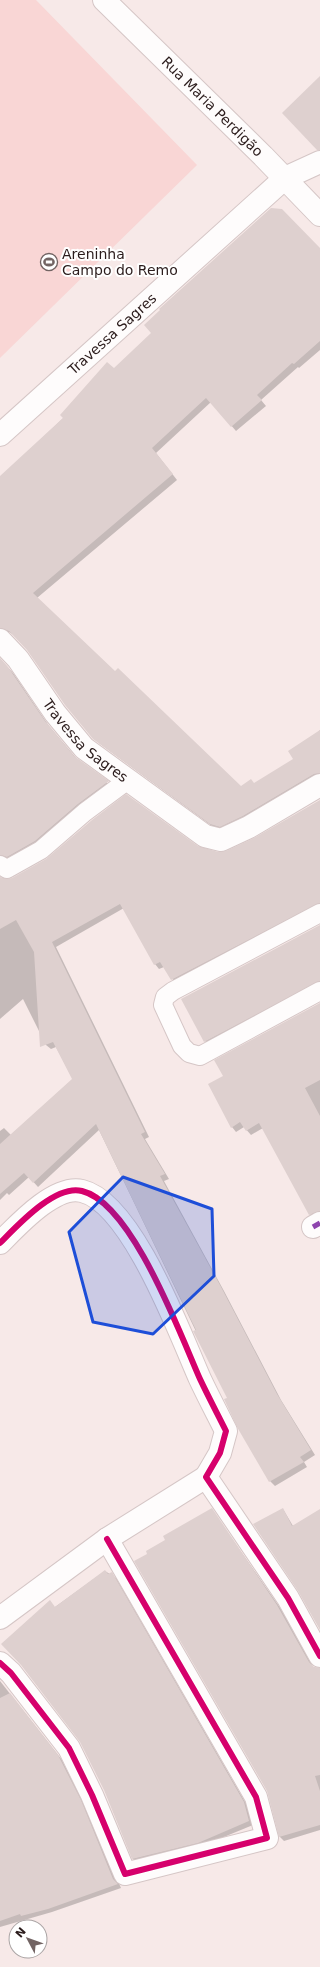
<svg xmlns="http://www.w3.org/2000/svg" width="320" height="1967" viewBox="0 0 320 1967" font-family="'DejaVu Sans',sans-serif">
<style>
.green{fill:#f9d6d5}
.shadow{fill:#0003}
.building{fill:#ded0cf}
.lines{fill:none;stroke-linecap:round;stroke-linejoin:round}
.lane-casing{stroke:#d5c6c6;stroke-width:20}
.street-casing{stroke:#d5c6c6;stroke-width:24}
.lane{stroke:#fefcfc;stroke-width:18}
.street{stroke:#fefcfc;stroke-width:22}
.quiet{stroke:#8e44ad;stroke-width:5;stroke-dasharray:10 5;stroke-linecap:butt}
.cycleway-casing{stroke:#fff;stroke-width:8}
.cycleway{stroke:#d6006c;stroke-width:6}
.marked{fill:#1d4ed8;fill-opacity:0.2;stroke:#1d4ed8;stroke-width:3;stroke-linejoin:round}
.labels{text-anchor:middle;stroke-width:4;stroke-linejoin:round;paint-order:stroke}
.street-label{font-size:14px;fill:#2b1c1c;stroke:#fff}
.poi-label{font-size:14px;fill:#2b1c1c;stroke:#fff;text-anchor:start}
</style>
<rect width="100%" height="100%" fill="#f7e9e8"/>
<path class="green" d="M0,0H36L197,165L0,358Z"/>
<g class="shadow">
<path d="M320,249V350L299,368L298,367L261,400L266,406L236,431L211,402L156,453L177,480L37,598L115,672L241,787L254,784L294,760L320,730V778L225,831L216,829L99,743L28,650L14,635L9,632L0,633V478L114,370Z"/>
<path d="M0,659L13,673L49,726L76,758L112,787L12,861L0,860Z"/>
<path d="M320,801V908L176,984L164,967L159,969L155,964L124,908L56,947L149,1137L145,1139L169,1179L164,1181L224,1291L281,1400L315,1455L304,1462L307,1467L275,1486L270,1481L228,1398L99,1130L38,1187L29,1177L9,1195L7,1193L0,1200V1131L4,1128L11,1135L73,1079L56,1047L51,1049L46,1045L23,999L0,1019V878L7,881L197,847L218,853L227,852L255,839Z"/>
<path d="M320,926V986L210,1046L205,1041Z"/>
<path d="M320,1004V1217L315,1219L310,1214L263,1128L251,1135L244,1127L236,1132L232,1127L224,1076Z"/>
<path d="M283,1509L293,1526L320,1511V1628Z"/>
<path d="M212,1510L281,1609L313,1667L320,1669V1830L284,1841L280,1837L268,1791L149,1555Z"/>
<path d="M105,1571L116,1578L248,1807L253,1825L202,1846L137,1863L133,1859L55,1607Z"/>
<path d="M0,1681L62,1760L84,1805L121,1888L52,1912L0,1927Z"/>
</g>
<g class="building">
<path d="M320,76V150H317L282,113Z"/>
<path d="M271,208L282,209L320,248V341L294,364L292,363L257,395L262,400L231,427L206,398L152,448L173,474L33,593L115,671L118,668L241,786L251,779L254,783L293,759L288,751L320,730V773L314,774L243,816L220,827L210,824L93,739L65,705L27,650L9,631L0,628V476L63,418L60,415L107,362L114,368L151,333L144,325L160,310L159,309Z"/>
<path d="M0,658L8,667L45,721L74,756L109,781L78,804L35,841L7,857L0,855Z"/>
<path d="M126,794L198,846L218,852L226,851L254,838L320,800V903L171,980L160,962L154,965L120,904L52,942L145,1132L141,1134L165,1174L160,1176L220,1285L277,1394L311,1450L300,1457L304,1462L269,1482L237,1427L224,1399L227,1398L193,1331L196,1330L96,1124L33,1183L24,1173L0,1194V1144L72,1079L53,1042L40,1047L34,952L16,920L0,929V877L7,879L12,878L46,859L92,820Z"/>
<path d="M320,925V981L204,1042L181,999Z"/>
<path d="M320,1003V1080L305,1088L320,1116V1211L309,1215L259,1123L246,1131L240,1122L231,1128L208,1084L223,1076L214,1060Z"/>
<path d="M212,1508L277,1605L309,1662L314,1667L320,1668V1775L315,1776L320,1791V1825L279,1837L267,1791L134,1561L147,1554L146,1551L165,1540L163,1536Z"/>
<path d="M283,1508L292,1526L320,1509V1630L298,1591L253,1524Z"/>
<path d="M105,1570L108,1574L112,1572L244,1802L249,1821L198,1843L132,1859L104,1790L80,1742L21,1665L1,1644L50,1600L55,1607Z"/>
<path d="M10,1693L58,1755L81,1800L113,1879L118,1884L48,1909L21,1916L20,1914L0,1921V1698Z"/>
</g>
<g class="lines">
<g class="lane-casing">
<g id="lane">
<path d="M0,865L7,869L41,850L85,812L128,780"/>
<path d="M320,913L173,991L165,997L163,1005L182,1046L189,1053L200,1056L320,991"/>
</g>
</g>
<g class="street-casing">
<g id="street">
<path id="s1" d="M104,0L263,156L320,215"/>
<path id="s2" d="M0,435L285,178L320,162"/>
<path id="s3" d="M0,640L18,659L55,713L84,748L205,836L221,840L249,827L320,785"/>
<path d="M313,1227L320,1223"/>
<path d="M0,1243C17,1226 55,1184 82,1191C132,1203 180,1334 200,1379C208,1396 217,1413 226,1431L220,1453L206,1477L288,1598L320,1656"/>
<path d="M0,1618L107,1539L206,1477"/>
<path d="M0,1663L11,1673L69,1748L92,1795L125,1874L267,1838L256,1797L107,1539"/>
</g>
</g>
<use href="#lane" class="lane"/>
<use href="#street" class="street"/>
<path class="quiet" d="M313,1227L320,1223"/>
<g class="cycleway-casing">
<g id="cycleway">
<path d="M0,1243C17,1226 55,1184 82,1191C132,1203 180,1334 200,1379C208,1396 217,1413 226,1431L220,1453L206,1477L288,1598L320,1656"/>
<path d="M0,1663L11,1673L69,1748L92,1795L125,1874L267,1838L256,1797L107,1539"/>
</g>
</g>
<use href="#cycleway" class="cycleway"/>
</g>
<path class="marked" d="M123,1177L212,1209L214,1276L153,1334L93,1322L69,1232Z"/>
<defs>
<g id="stadium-ring" transform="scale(0.9)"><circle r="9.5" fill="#fff" stroke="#726463" stroke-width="1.5"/><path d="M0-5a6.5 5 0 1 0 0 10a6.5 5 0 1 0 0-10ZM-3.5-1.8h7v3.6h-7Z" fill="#726463"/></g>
</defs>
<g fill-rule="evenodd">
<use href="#stadium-ring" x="49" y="262"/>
</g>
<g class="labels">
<g class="street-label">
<text dy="5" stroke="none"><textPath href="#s1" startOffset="152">Rua Maria Perdigão</textPath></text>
<text dy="5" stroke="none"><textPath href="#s2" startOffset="151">Travessa Sagres</textPath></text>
<text dy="5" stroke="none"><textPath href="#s3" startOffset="133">Travessa Sagres</textPath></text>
</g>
<g class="poi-label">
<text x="62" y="259">Areninha<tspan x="62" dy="16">Campo do Remo</tspan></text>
</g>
</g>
<g transform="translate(28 1939) rotate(311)"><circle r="19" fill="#ffffff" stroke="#aaa4a4"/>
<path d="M0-3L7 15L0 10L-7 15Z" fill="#726463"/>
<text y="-6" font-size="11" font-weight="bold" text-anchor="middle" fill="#2b1c1c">N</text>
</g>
</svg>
